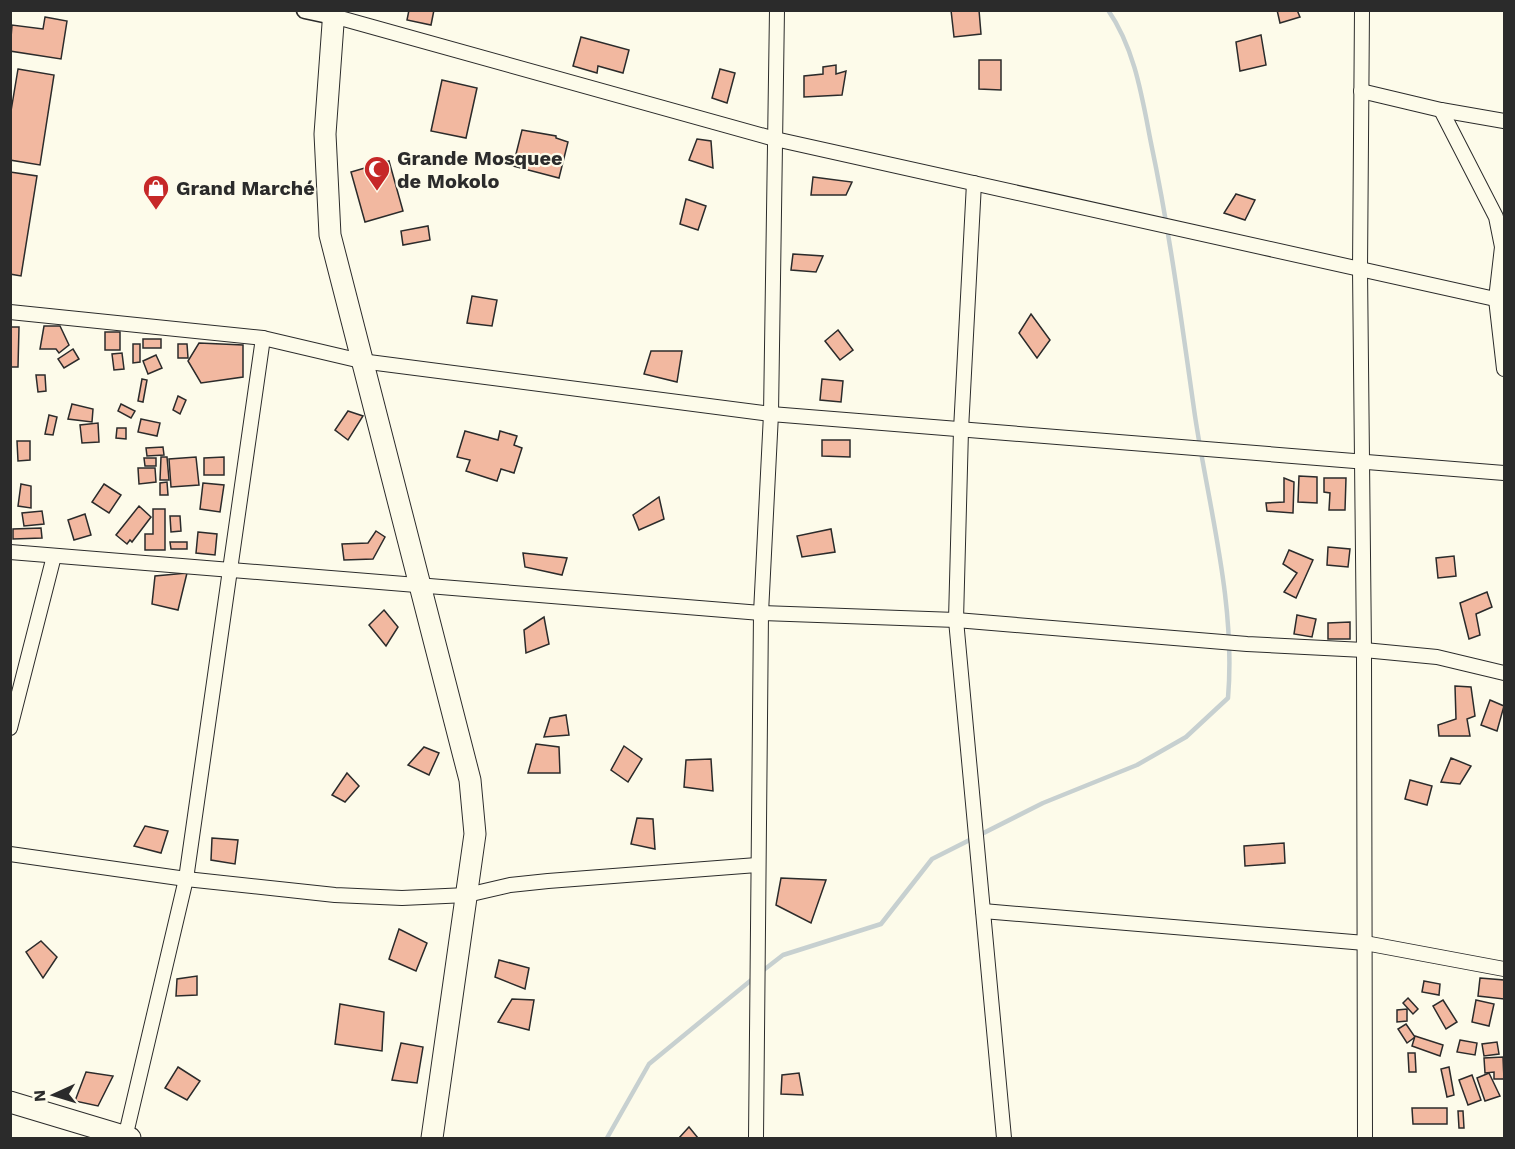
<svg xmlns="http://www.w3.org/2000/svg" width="1515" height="1149" viewBox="0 0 1515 1149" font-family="'Work Sans',sans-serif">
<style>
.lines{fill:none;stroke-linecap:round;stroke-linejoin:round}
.stream{stroke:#c7d0d0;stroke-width:4.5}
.building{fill:#f2b8a0;stroke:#2b2b2b;stroke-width:1.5}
.minor-casing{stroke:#2b2b2b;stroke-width:16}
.tertiary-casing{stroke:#2b2b2b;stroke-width:19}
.primary-casing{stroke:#2b2b2b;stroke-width:23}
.minor{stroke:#fdfbea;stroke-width:14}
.tertiary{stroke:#fdfbea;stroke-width:16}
.primary{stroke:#fdfbea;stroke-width:21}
.labels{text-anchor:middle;stroke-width:4.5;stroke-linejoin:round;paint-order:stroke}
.poi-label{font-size:20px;font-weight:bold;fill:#2b2b2b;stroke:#fdfbea;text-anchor:start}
</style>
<rect width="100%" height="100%" fill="#fdfbea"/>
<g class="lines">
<g class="stream">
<path d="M761,972L783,955L881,924L932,859L1043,803L1137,765L1186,737L1228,698C1236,604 1209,509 1195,416C1182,325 1170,233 1151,143C1142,97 1135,49 1108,10"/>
<path d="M607,1138L649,1064L755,977"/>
</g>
</g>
<g class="building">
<path d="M409,10H434L431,25L407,20Z"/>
<path d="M951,10H979L981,34L954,37Z"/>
<path d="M1277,10H1297L1300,17L1280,23Z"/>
<path d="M45,17L67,21L61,59L10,51L12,25L43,29Z"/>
<path d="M1261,35L1266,65L1240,71L1236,42Z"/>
<path d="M581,37L629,50L623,73L598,66L597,73L573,66Z"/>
<path d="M979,60H1001V90L979,89Z"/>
<path d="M836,65V74L846,71L842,95L804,97V76L823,74V67Z"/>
<path d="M18,69L54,75L40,165L10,160V117Z"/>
<path d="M720,69L735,73L727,103L712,98Z"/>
<path d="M442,80L477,88L466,138L431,131Z"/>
<path d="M522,130L556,136V138L568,142L559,178L513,166Z"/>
<path d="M697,139L711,141L713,168L689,160Z"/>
<path d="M389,161L403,211L365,222L351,172Z"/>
<path d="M10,172L37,176L21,276L10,274Z"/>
<path d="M813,177L852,182L846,195H811Z"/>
<path d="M1236,194L1255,200L1245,220L1224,213Z"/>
<path d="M686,199L706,206L698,230L680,224Z"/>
<path d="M428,226L430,240L403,245L401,231Z"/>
<path d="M793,254L823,256L816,272L791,270Z"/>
<path d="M472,296L497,300L492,326L467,323Z"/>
<path d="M1031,314L1050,340L1037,358L1019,333Z"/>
<path d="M44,326H60L69,345L59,353L56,349H40Z"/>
<path d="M10,327H19L18,367H10Z"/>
<path d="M838,330L853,350L840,360L825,341Z"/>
<rect x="105" y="332" width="15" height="18"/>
<rect x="143" y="339" width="18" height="9"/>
<path d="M199,343L243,345V377L201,383L188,361Z"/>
<path d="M133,344H140V362L133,363Z"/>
<path d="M178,344H187L188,358H178Z"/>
<path d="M73,349L79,359L64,368L58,359Z"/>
<path d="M651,351H682L677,382L644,374Z"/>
<path d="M122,353L124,369L114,370L112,354Z"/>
<path d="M156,355L162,368L148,374L143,361Z"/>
<path d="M36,375H45L46,391L38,392Z"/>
<path d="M142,379L147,380L143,402L138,401Z"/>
<path d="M822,379L843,381L841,402L820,400Z"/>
<path d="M178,396L186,400L180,414L173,410Z"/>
<path d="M72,404L93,409L92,422L68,419Z"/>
<path d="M121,404L135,411L131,418L118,411Z"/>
<path d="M348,411L363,416L348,440L335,430Z"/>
<path d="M49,415L57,417L53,435L45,434Z"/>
<path d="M141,419L160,423L157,436L138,432Z"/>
<path d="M98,423L99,442L82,443L80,425Z"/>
<path d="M117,428H126V439L116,438Z"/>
<path d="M465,431L498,440L500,431L517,436L514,445L522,448L514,473L501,469L497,481L466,471L470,460L457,457Z"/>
<path d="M822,440H850V457L822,456Z"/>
<path d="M17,441H30V460L18,461Z"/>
<path d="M163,447L164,455L147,456L146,448Z"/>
<path d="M161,457H167L169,480H160Z"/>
<path d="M196,457L199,485L171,487L169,459Z"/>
<path d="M224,457V475H204V458Z"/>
<path d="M144,458H156V466H145Z"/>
<path d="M138,468H155L156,482L139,484Z"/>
<path d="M1299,476L1317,477V503L1298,502Z"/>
<path d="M1284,478L1294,482L1293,513L1267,511L1266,503L1284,502Z"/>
<path d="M1324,478H1346L1345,510H1329L1330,493L1324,492Z"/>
<path d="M167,482L168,495H160V483Z"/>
<path d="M203,483L224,485L220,512L200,509Z"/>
<path d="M21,484L31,486V508L18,506Z"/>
<path d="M104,484L121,495L109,513L92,502Z"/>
<path d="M659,497L664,519L639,530L633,515Z"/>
<path d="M139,506L151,517L132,542L130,540L127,544L116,535Z"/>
<path d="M153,509H165V550H145V534H153Z"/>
<path d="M42,511L44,524L24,526L22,513Z"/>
<path d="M85,514L91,535L74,540L68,520Z"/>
<path d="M170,516H180L181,531L171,532Z"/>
<path d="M41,528L42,538L13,539V529Z"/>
<path d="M831,529L835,552L802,557L797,536Z"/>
<path d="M376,531L385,537L373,559L344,560L342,544L368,543Z"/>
<path d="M198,532L217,534L215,555L196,553Z"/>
<path d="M170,542H187V549H171Z"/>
<path d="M1328,547L1350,549L1348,567L1327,565Z"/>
<path d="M1289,550L1313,560L1296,598L1284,592L1297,573L1283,564Z"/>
<path d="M523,553L567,558L562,575L525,567Z"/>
<path d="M1454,556L1456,576L1438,578L1436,558Z"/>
<path d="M187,573L178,610L152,604L155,576Z"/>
<path d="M1487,592L1492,607L1476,614L1480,635L1469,639L1460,603Z"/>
<path d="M384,610L398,627L386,646L369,625Z"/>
<path d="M1297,615L1316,619L1312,637L1294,634Z"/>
<path d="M544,617L549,644L526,653L524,630Z"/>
<path d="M1350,622V639H1328V623Z"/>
<path d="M1455,686L1471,687L1475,716L1467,719L1470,736H1439L1438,725L1456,719Z"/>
<path d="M1490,700L1504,706L1497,731L1481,725Z"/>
<path d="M566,715L569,735L544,737L550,718Z"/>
<path d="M536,744L559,747L560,773H528Z"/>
<path d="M624,746L642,759L628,782L611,770Z"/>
<path d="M424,747L439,753L429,775L408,765Z"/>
<path d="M1451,758L1471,766L1460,784L1441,782Z"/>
<path d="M711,759L713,791L684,787L686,760Z"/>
<path d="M347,773L359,786L345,802L332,795Z"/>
<path d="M1410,780L1432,786L1427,805L1405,799Z"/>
<path d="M637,818L653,819L655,849L631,844Z"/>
<path d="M145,826L168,831L161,853L134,846Z"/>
<path d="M212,838L238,840L235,864L211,860Z"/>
<path d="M1284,843L1285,863L1245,866L1244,846Z"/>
<path d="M781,878L826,880L811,923L776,905Z"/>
<path d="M399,929L427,943L416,971L389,959Z"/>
<path d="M41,941L57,957L43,978L26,952Z"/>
<path d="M499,960L529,968L525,989L495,977Z"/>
<path d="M197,976V995L176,996L177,979Z"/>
<path d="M1480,978L1504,980V999L1478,996Z"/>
<path d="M1424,981L1440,984L1439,995L1422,992Z"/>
<path d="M1408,998L1418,1009L1413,1014L1403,1003Z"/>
<path d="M512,999L534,1000L529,1030L498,1022Z"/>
<path d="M1443,1000L1457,1022L1446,1029L1433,1006Z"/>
<path d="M1476,1000L1494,1004L1489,1026L1472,1022Z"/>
<path d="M340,1004L384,1012L382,1051L335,1044Z"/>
<path d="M1407,1009V1021L1397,1022V1010Z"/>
<path d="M1406,1024L1415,1037L1407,1043L1398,1029Z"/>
<path d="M1415,1036L1443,1045L1440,1056L1412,1046Z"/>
<path d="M1460,1040L1477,1043L1475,1055L1457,1052Z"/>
<path d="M1497,1042L1499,1054L1484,1056L1482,1044Z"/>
<path d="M401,1043L423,1047L417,1083L392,1080Z"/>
<path d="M1408,1053H1415L1416,1072H1409Z"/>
<path d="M1503,1057L1504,1079H1494V1072L1485,1073L1484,1058Z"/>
<path d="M178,1067L200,1081L187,1100L165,1088Z"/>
<path d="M1449,1067L1454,1095L1447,1097L1441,1069Z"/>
<path d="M86,1072L113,1076L98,1106L75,1101Z"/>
<path d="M799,1073L803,1095L781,1094L782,1075Z"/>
<path d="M1489,1073L1500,1096L1485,1101L1477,1078Z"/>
<path d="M1472,1075L1481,1100L1468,1105L1459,1080Z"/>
<path d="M1412,1108H1447V1124H1413Z"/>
<path d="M1458,1111H1463L1464,1128H1459Z"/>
<path d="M689,1127L698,1138H679Z"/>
</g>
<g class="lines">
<g class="minor-casing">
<g id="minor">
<path d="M1362,10L1360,269L1364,650L1365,1138"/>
<path d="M333,16L775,139L1504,301"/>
<path d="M1361,91L1441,110L1504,121"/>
<path d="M1441,110L1496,217L1502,247L1496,299L1504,369"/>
<path d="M974,183L961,430L956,620L1004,1138"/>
<path d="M10,312L263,338L361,361L771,414L1504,473"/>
<path d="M10,552L761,613L956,620L1247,644L1364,650L1437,657L1504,673"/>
<path d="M10,728L54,556"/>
<path d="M10,854L186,879L335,895L402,898L467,895L510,885L548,881L757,865"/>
<path d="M983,911L1365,943L1504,969"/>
<path d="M125,1138L186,879L263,338"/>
<path d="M756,1138L761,613L771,414L777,10"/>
</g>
</g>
<g class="tertiary-casing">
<path id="tertiary" d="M305,10L333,16"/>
</g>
<g class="primary-casing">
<g id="primary">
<path d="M334,10L325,134L330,235L470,780L475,834L432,1138"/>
<path d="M10,1102L130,1138"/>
</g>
</g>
<use href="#minor" class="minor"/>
<use href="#tertiary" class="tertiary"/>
<use href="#primary" class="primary"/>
</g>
<defs>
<g id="mosque-pin" transform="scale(1.35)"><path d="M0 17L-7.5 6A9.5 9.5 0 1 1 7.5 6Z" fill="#c62828" stroke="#fdfbea"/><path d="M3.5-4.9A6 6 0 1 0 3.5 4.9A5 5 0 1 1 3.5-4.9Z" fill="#fff"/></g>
<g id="shop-pin" transform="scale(1.35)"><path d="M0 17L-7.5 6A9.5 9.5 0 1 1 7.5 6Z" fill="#c62828" stroke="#fdfbea"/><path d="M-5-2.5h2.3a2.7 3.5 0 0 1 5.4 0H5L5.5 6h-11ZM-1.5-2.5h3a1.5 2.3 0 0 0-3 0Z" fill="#fff"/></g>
</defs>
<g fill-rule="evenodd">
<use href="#mosque-pin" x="377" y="169"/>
<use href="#shop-pin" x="156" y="188"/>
</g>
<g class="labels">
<g class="poi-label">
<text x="397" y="165">Grande Mosquee<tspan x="397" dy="23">de Mokolo</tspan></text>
<text x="176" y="195">Grand Marché</text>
</g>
</g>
<rect width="1515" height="1149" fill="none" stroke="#2b2b2b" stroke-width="24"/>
<g transform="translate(54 1095) rotate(266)" stroke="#fdfbea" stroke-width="4.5" paint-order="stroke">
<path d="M0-4.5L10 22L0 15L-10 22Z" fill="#2b2b2b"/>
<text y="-9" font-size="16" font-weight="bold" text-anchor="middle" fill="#2b2b2b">N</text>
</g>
</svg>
